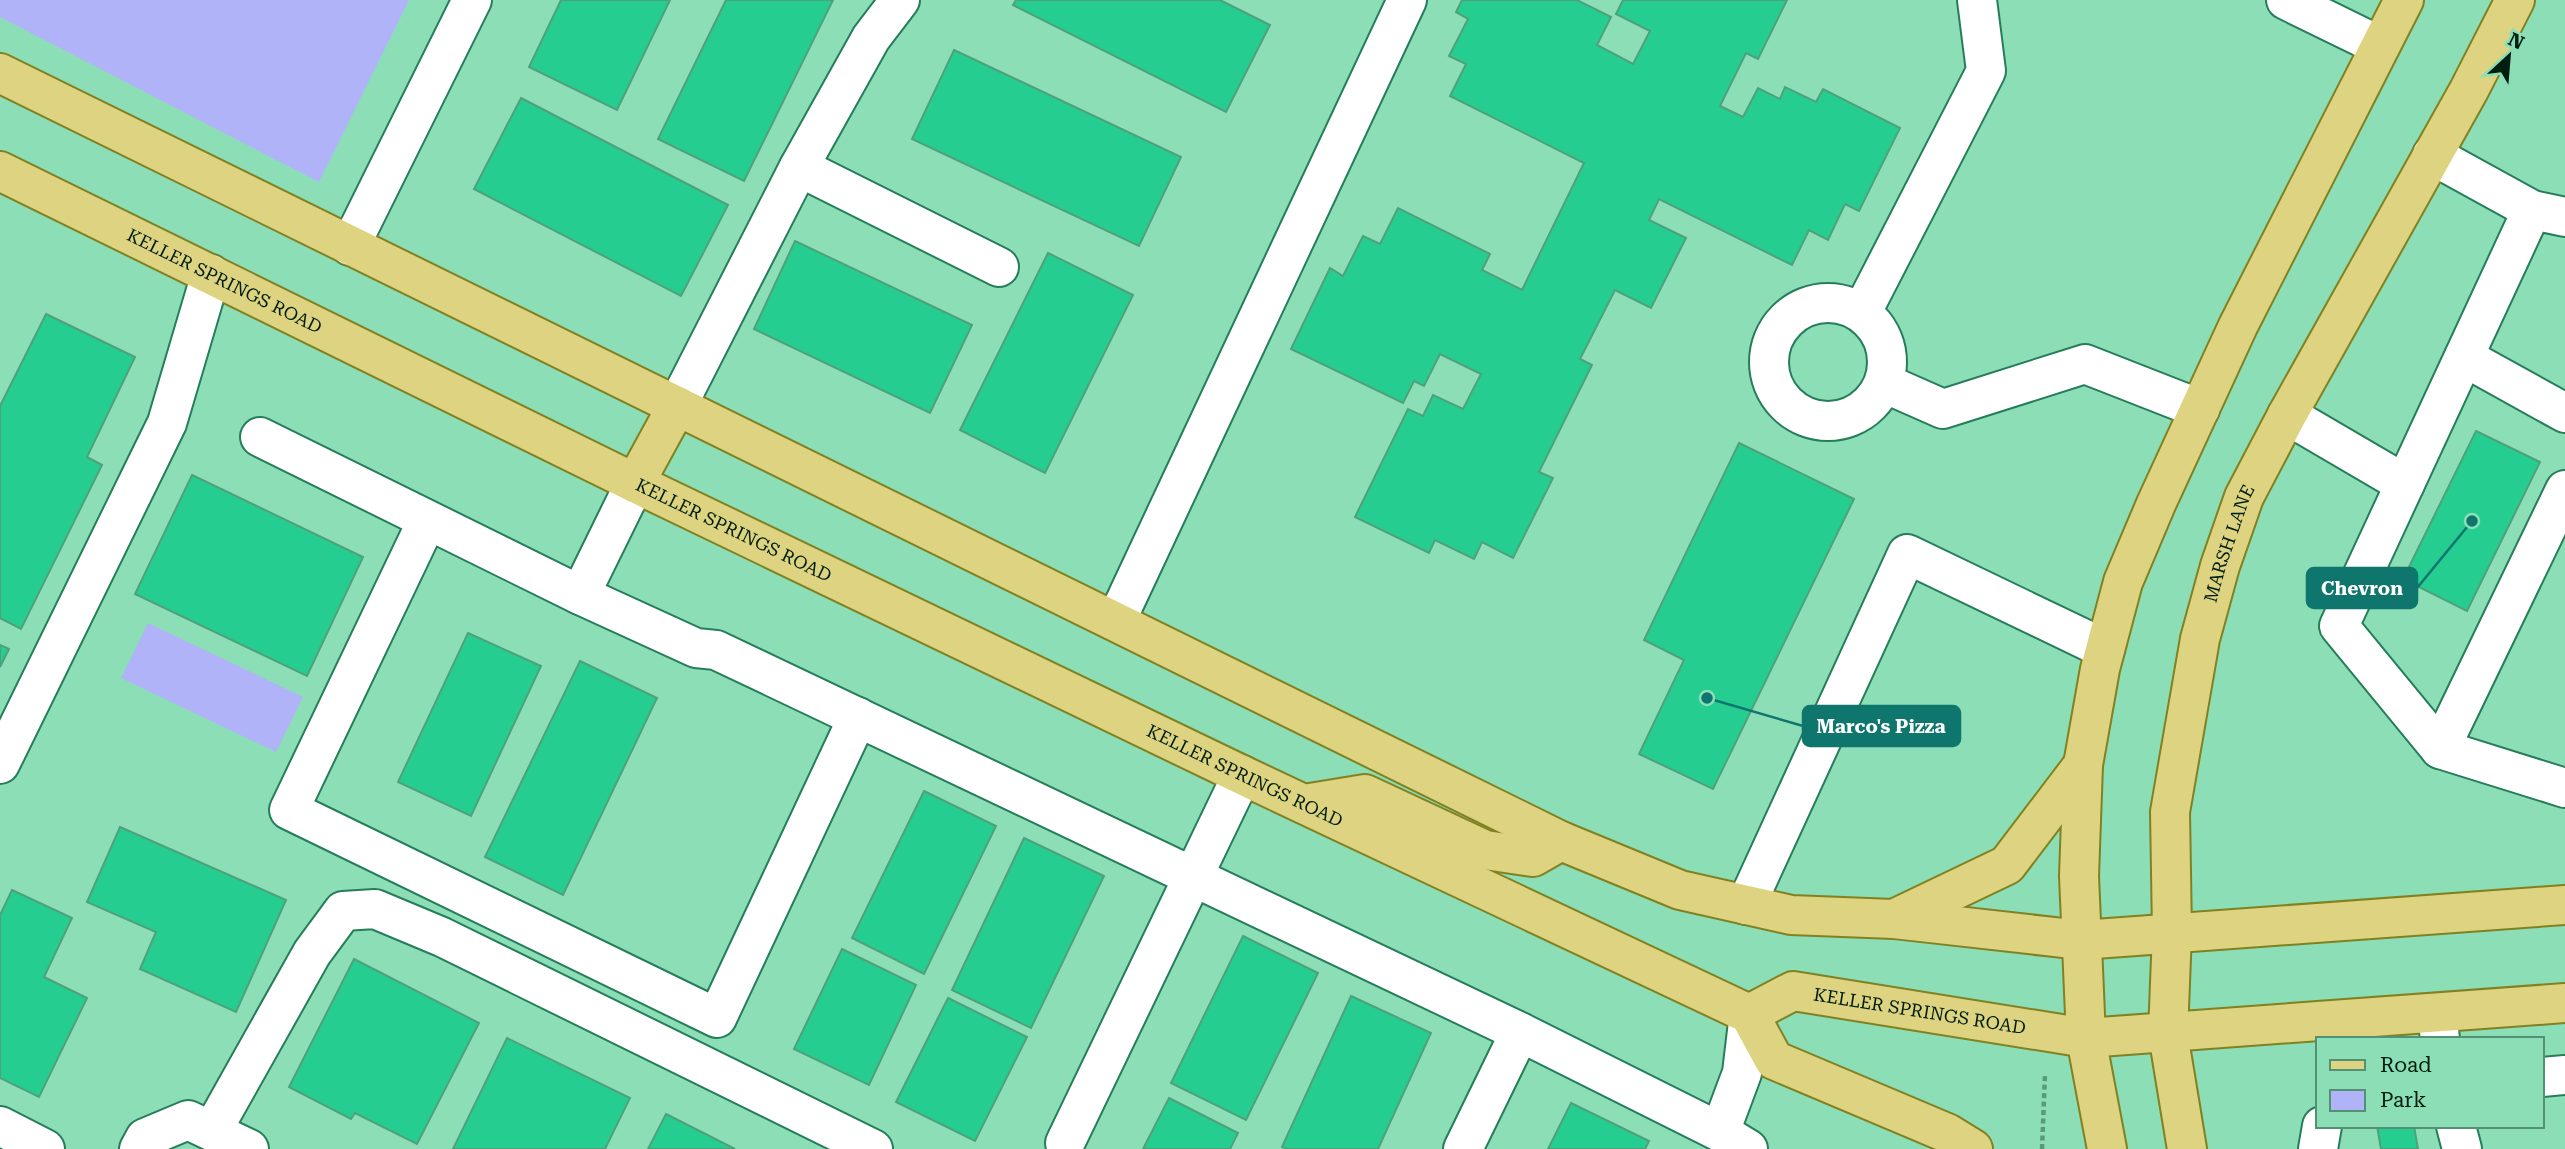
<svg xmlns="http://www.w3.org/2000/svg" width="2565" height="1149" viewBox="0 0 2565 1149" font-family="'Roboto Serif',serif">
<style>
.green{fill:#b1b3f9}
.building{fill:#25cd91;stroke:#4fa17c;stroke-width:2}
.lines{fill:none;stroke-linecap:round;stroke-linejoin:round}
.minor-casing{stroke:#267d5a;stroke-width:42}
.major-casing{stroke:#818122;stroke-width:42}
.path{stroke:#5a9a7b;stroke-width:4.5;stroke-dasharray:5 3.5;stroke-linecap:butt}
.minor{stroke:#fff;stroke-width:38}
.major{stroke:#ddd380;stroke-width:38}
.labels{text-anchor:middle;stroke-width:5;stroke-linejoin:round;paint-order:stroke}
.street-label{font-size:18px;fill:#001e10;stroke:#8bdeb6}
.leader{fill:none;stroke:#0f766e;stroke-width:2.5}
.callout-dot{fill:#0f766e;stroke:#8bdeb6;stroke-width:2.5}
.callout{fill:#0f766e;stroke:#0f766e;stroke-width:2.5}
.callout-label{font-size:19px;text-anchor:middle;font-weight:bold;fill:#fff}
</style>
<rect width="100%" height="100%" fill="#8bdeb6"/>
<g class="green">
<path d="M0,0H409L319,182L0,17Z"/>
<path d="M148,623L303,697L276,752L121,678Z"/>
</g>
<g class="building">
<path d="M561,0H670L617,110L529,67Z"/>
<path d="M726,0H833L744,181L658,139Z"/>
<path d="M1016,0H1220L1270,25L1226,112L1013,5Z"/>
<path d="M1462,0H1577L1611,17L1597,45L1633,64L1650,31L1616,14L1623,0H1787L1758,59L1746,53L1720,106L1743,117L1758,88L1780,99L1785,87L1816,102L1823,89L1900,128L1859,211L1845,204L1828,240L1809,230L1792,265L1659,199L1649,220L1686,238L1651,308L1615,290L1580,359L1592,365L1539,472L1553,478L1513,558L1482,542L1474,559L1435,540L1429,553L1355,517L1408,409L1423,416L1433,395L1463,409L1481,374L1440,354L1424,386L1414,381L1403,403L1291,349L1330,268L1343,276L1363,236L1380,244L1398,208L1490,254L1482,270L1522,290L1584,163L1450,96L1466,64L1449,56L1468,19L1456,12Z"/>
<path d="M954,50L1181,157L1139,246L912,139Z"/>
<path d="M521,98L728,205L681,296L474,189Z"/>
<path d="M795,241L972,325L930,413L754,329Z"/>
<path d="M1048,253L1133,295L1045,473L960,430Z"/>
<path d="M46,314L135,357L87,457L102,465L21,629L0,618V406Z"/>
<path d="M2476,431L2540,462L2467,611L2403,579Z"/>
<path d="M1739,443L1854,499L1713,789L1639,754L1684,660L1644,640Z"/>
<path d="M192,475L363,557L307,676L135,594Z"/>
<path d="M468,633L541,666L471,816L398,782Z"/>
<path d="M0,645L9,649L0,667Z"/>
<path d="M580,661L657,698L563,895L485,857Z"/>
<path d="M924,791L996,826L924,974L852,938Z"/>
<path d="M120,827L286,900L236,1012L140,969L156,932L87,902Z"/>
<path d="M1024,838L1104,876L1031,1028L952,990Z"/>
<path d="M12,890L72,918L44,977L87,998L39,1097L0,1078V915Z"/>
<path d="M1243,936L1318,973L1246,1120L1171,1083Z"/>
<path d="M842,949L916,985L869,1085L794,1049Z"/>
<path d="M354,959L479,1023L417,1144L355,1113L351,1119L289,1087Z"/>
<path d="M1351,996L1431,1033L1378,1149H1287L1282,1147Z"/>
<path d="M948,998L1027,1037L975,1141L896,1102Z"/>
<path d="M507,1038L630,1098L605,1149H453Z"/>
<path d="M1169,1098L1238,1133L1230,1149H1143Z"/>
<path d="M1571,1103L1649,1141L1645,1149H1548Z"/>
<path d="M666,1114L735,1149H648Z"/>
<path d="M2377,1126H2414L2418,1149H2381Z"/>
</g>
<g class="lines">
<g class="minor-casing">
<g id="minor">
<path d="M2286,0L2380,46"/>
<path d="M2432,155L2532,210L2339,626L2440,749L2565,788"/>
<path d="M799,167L999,267"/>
<path d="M2532,210L2565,217"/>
<path d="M350,246L472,0"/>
<circle cx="1828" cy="362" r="59"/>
<path d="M1862,312L1986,71L1977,0"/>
<path d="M2464,357L2565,413"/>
<path d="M1884,383L1943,409L2085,364L2200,409"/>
<path d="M677,406L799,167L871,38L900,0"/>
<path d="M2287,415L2405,484"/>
<path d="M260,437L580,595"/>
<path d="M635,483L580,595L696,648L716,650L1520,1032L1463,1149"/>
<path d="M427,521L289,810L717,1018L858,717"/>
<path d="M1116,621L1407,0"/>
<path d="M2440,749L2565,490"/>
<path d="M0,764L167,423L211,274"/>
<path d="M1746,905L1907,554L2105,649"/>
<path d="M2437,1013L2440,1039"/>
<path d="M1520,1032L1720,1132"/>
<path d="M2542,1077L2565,1075"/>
<path d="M0,1126L45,1149"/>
<path d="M2456,1126L2462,1149"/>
<path d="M212,1131L312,953L343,911L375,909L442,937L873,1149"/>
<path d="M1065,1143L1242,775"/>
<path d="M139,1149L145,1138L188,1120L249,1149"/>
<path d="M1748,1149L1720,1132L1742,1073L1749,1014"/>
<path d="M2318,1149L2322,1126"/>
</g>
</g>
<g class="major-casing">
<g id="major">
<path d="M0,73L1561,841L1680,890L1791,915L1894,919L2081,940L2565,905"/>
<path id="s1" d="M0,171L635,483L1242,775L1749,1014"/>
<path d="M635,483L677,406"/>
<path d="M1304,804L1365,794L1485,850L1533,857L1561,841"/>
<path d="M1894,919L2007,865L2083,765"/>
<path id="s2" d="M1749,1014L1793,991L2086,1038L2565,1003"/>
<path d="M1749,1014L1774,1060L1947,1133L1973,1149"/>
<path d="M2107,1149L2086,1038L2079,876L2083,765L2100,669L2123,582L2156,504L2238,326L2404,0"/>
<path id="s3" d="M2187,1149L2168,1034L2172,932L2170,812L2200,639L2220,566L2244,497L2287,415L2469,90L2515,0"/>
</g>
</g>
<path class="path" d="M2042,1149L2045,1074"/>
<use href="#minor" class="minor"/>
<use href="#major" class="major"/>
</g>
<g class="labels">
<g class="street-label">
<text dy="6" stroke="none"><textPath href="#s1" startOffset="250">KELLER SPRINGS ROAD</textPath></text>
<text dy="6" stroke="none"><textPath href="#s1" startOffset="817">KELLER SPRINGS ROAD</textPath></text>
<text dy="6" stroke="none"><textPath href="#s3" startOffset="614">MARSH LANE</textPath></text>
<text dy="6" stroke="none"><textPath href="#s1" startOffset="1384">KELLER SPRINGS ROAD</textPath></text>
<text dy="6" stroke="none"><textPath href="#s2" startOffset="178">KELLER SPRINGS ROAD</textPath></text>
</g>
</g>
<path class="leader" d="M2472 521L2417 588M1707 698L1803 726"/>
<g class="callout-dot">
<circle cx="2472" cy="521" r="7"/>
<circle cx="1707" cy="698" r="7"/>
</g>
<g class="callout">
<rect x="2307" y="568" width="110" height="40" rx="7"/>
<rect x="1803" y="706" width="157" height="40" rx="7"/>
</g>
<g class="callout-label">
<text x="2362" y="595">Chevron</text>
<text x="1881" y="733">Marco's Pizza</text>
</g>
<rect x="2316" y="1037" width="228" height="91" fill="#8bdeb6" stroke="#539174" stroke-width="2"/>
<rect x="2330" y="1060" width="35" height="10" fill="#ddd380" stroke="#539174" stroke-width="2"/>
<text x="2380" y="1072" font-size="21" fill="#001e10">Road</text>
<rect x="2330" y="1090" width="35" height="21" fill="#b1b3f9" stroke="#539174" stroke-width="2"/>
<text x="2380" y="1107" font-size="21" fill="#001e10">Park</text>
<g transform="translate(2509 56) rotate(26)" stroke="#8bdeb6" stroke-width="5" paint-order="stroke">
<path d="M0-5L12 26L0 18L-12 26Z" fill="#001e10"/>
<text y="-10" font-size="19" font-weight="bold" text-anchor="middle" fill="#001e10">N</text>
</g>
</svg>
